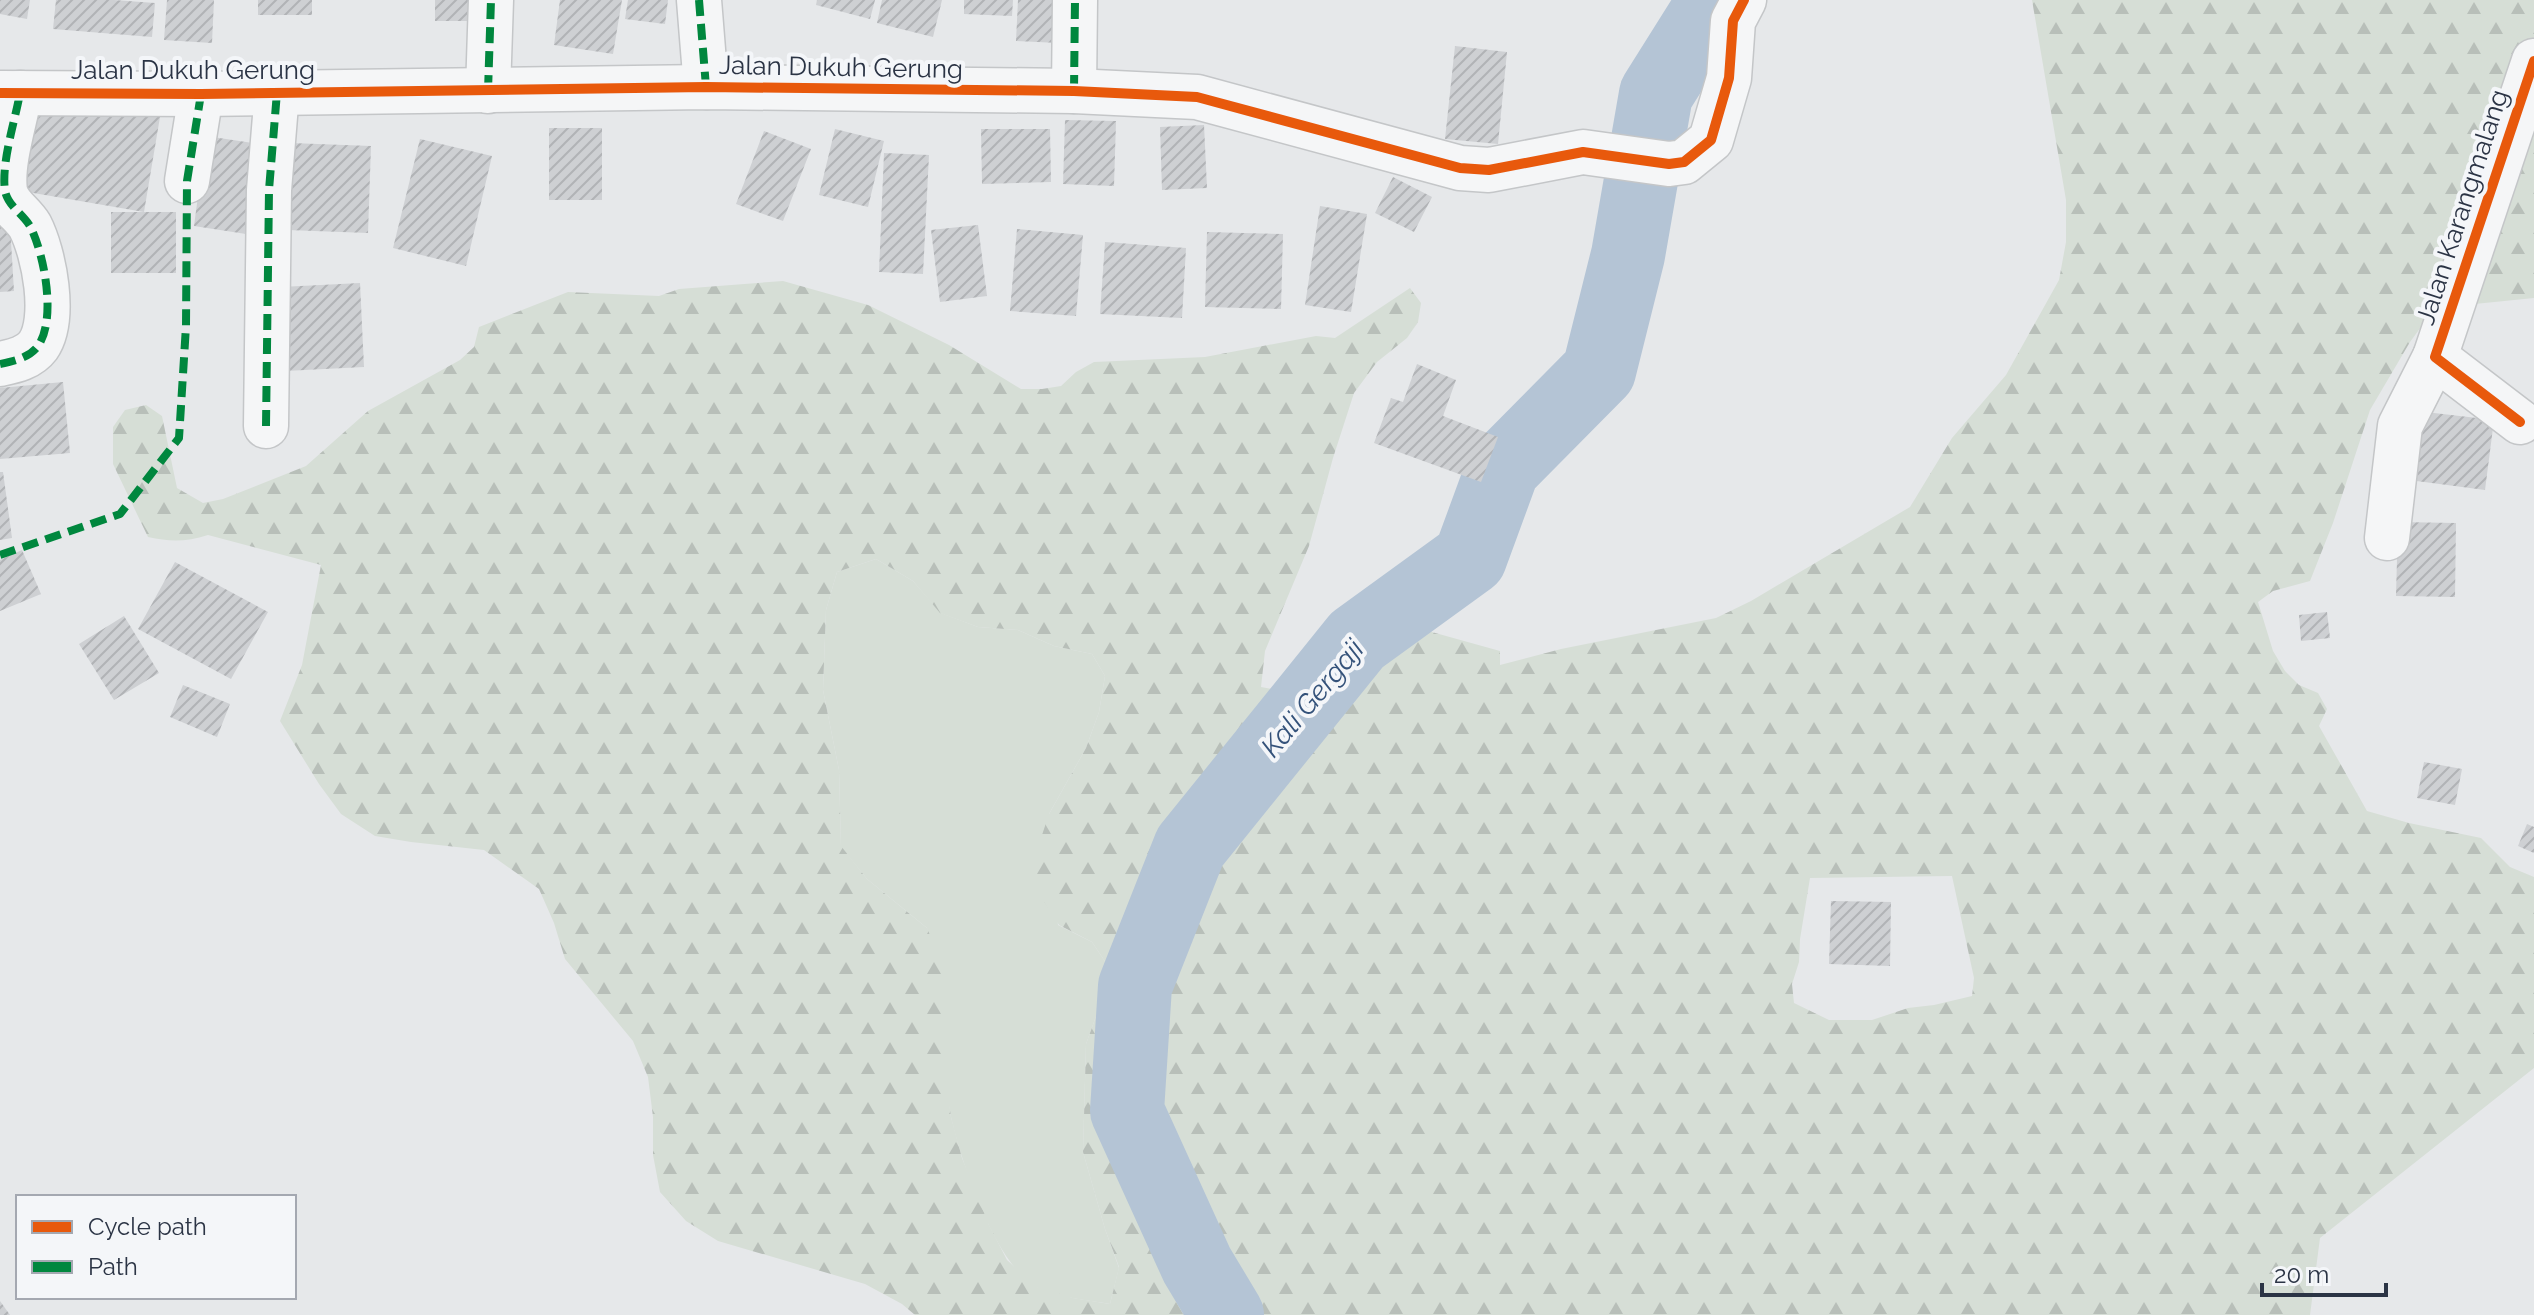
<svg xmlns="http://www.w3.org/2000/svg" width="2534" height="1315" viewBox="0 0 2534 1315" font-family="Raleway,sans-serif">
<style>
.green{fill:#d6ded6}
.forest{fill:url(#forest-firs);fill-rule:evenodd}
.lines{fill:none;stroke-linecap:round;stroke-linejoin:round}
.river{stroke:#b4c4d5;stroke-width:74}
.building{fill:url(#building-hatch)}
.minor-casing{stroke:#c4c6c8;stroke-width:47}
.minor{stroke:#f5f6f7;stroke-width:44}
.quiet{stroke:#00873e;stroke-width:8;stroke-dasharray:16 8;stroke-linecap:butt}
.cycleway-casing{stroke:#f4f6f9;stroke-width:15}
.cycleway{stroke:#e8590c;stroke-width:10}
.labels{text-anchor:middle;stroke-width:8;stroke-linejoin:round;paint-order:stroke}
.street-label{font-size:26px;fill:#2b3445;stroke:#f4f6f9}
.water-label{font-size:28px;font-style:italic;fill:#34527a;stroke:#f4f6f9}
</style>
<defs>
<pattern id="forest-firs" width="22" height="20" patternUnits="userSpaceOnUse" patternTransform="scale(2)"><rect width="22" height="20" fill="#d6ded6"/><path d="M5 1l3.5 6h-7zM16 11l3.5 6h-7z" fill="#b8bfb9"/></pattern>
<pattern id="building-hatch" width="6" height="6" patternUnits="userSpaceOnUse" patternTransform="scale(2)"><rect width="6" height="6" fill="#ced0d3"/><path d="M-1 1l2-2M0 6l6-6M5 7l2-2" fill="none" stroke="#b1b3b6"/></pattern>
</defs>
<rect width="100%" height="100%" fill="#e6e8ea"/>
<path class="green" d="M876,559L913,581L941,613L978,627L1018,630L1054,646L1092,654L1105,676L1099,712L1086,748L1049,814L1058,925L1092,942L1112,972L1086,1044L1083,1152L1105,1229L1119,1268L1110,1304C1087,1300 1060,1298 1038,1288C996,1267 961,1162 951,1117C939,1055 935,991 927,928L867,879L841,847L839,770L823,690L826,610L837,572Z"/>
<path class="forest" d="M2032,0H2534V298L2435,308L2410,342L2370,410L2333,523L2310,581L2273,591L2258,602L2273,651L2285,671L2299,685L2318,693L2327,709L2319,726L2367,811L2409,823L2481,838L2510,867L2534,877V1068L2320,1238L2310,1315H915L902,1304L865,1284L718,1241L686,1221L660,1192L653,1155V1117L648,1077L633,1041L565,959L554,923L539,889L484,850L411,842L375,836L341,814L319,784L280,721L302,665L321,565L208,535C186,542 170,542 148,537L113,464V427L125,410L146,405L162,416L177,488L203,503L223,499L306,466L368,411L460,360L474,347L479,327L568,292L659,296L679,289L783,281L868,305L949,345L1021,389H1042L1061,386L1076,372L1094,362L1205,357L1316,336L1335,338L1410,288L1421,303L1418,322L1407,338L1377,362L1354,393L1333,458L1309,546L1265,651L1261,687L1287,692L1313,655L1357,622L1421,629L1500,651V665L1561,649L1716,618L1751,601L1910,507L1952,438L2006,375L2059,280L2066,242V200ZM876,559L913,581L940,613L978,627L1018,630L1054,646L1092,654L1105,676L1099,712L1086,748L1049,814L1035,856L1038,892L1059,925L1092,942L1112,972L1086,1044L1083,1152L1105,1229L1119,1267L1110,1304L1073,1298L1037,1287L1007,1260L989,1225L962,1158L951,1117L946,1079L942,964L927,928L867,879L841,846L839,770L823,690L826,610L837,572ZM1952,876L1974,978L1972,996L1934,1005L1908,1008L1872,1020H1829L1794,1003L1792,984L1799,962L1800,939L1810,878Z"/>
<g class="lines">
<path class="river" d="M1227,1315L1197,1265L1127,1111L1135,986L1190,847L1357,640L1470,558L1503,468L1599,371L1628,255L1656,94L1715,0"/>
</g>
<g class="building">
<path d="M0,0H30L27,19L0,14Z"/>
<path d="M56,0H114L155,3L152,37L53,29Z"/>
<path d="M167,0H214L212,43L164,40Z"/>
<rect x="258" y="0" width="54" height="15"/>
<rect x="435" y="0" width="51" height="21"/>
<path d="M560,0H622L613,54L554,45Z"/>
<path d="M628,0H668L665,24L625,19Z"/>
<path d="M817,0H875L870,19L816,5Z"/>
<path d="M882,0H942L933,37L877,23Z"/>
<path d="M964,0H1013L1012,16L964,14Z"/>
<path d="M1018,0H1061L1059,43L1016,41Z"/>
<path d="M1455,46L1507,52L1498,144L1445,139Z"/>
<path d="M32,96L160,117L144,212L16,190Z"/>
<path d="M1065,120L1116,121L1114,186L1063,184Z"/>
<path d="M1204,125L1207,188L1162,190L1160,127Z"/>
<rect x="549" y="128" width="53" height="72"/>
<path d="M835,129L884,141L868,207L819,195Z"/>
<path d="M981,129H1050L1051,182L982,184Z"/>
<path d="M764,131L811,149L783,221L736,204Z"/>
<path d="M206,136L259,144L246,234L194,226Z"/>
<path d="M420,139L492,156L466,266L393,248Z"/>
<path d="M291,143L371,146L368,233L288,230Z"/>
<path d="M884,153L929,155L923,274L879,272Z"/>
<path d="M1393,177L1432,197L1414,232L1375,213Z"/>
<path d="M1320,206L1367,214L1351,312L1305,305Z"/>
<rect x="111" y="212" width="65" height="61"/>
<path d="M10,225L14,291L0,292V226Z"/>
<path d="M978,225L987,296L940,302L931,230Z"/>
<path d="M1017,229L1083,235L1076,316L1010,311Z"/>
<path d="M1207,232L1283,234L1281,309L1205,307Z"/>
<path d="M1105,242L1186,248L1182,318L1100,314Z"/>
<path d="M360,283L364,367L285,371L281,287Z"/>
<path d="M1417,364L1456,380L1443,416L1498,437L1481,482L1374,443L1391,398L1403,402Z"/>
<path d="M63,382L70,453L0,459V388Z"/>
<path d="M2417,411L2494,420L2485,490L2409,480Z"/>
<path d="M0,472H3L12,538L0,540Z"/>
<path d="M2398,522L2456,523L2455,597L2396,596Z"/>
<path d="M22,550L41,594L0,611V560Z"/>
<path d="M175,562L268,612L231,679L138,629Z"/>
<path d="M2327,612L2330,638L2301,641L2299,615Z"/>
<path d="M124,616L159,673L114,700L79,644Z"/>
<path d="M183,685L230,704L217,737L170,717Z"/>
<path d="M2424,762L2462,769L2455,805L2417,798Z"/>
<path d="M2527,824L2534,827V853L2518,846Z"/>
<path d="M1831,901L1891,902L1890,966L1829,964Z"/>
<path d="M0,1301L10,1315H0Z"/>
</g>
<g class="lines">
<g class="minor-casing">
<g id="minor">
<path d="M699,0L706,87"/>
<path d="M488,91L491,0"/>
<path d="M1074,91L1075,0"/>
<path d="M0,93L201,94L706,87L1074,91L1197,97L1460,168L1489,170L1583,152L1669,164L1684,162L1711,140L1729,78L1733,21L1744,0"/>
<path d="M187,181L201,94"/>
<path d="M0,364C14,361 29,358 38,346C57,319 44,253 30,226C22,213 8,206 5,191C1,163 15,121 20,93"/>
<path d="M2520,422L2435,357L2534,61"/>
<path d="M266,426L269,190L277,92"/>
<path d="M2387,538L2400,426L2435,357"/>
</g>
</g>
<use href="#minor" class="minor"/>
<g class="quiet">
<path d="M699,0L706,87"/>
<path d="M488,91L491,0"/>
<path d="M1074,91L1075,0"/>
<path d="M0,364C14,361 29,358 38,346C57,319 44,253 30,226C22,213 8,206 5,191C1,163 15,121 20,93"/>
<path d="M266,426L269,190L277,92"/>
<path d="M0,555L120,514L179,438L186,326L187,181L201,94"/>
</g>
<g class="cycleway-casing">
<g id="cycleway">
<path d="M0,93L201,94L706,87L1074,91L1197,97L1460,168L1489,170L1583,152L1669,164L1684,162L1711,140L1729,78L1733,21L1744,0"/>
<path d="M2520,422L2435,357L2534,61"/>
</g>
</g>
<use href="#cycleway" class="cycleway"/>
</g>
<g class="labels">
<g class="street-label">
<text transform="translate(841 67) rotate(1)" y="9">Jalan Dukuh Gerung</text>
<text x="193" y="79">Jalan Dukuh Gerung</text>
<text transform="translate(2462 207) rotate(-72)" y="9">Jalan Karangmalang</text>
</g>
<g class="water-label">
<text transform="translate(1312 698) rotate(-50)" y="10">Kali Gergaji</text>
</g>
</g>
<rect x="16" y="1195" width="280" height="104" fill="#f4f6f9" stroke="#a4a8b1" stroke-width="2"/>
<rect x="32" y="1221" width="40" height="12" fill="#e8590c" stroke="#a4a8b1" stroke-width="2"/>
<text x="88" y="1235" font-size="24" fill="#2b3445">Cycle path</text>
<rect x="32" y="1261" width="40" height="12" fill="#00873e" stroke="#a4a8b1" stroke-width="2"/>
<text x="88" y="1275" font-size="24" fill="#2b3445">Path</text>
<path d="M2262 1283v12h124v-12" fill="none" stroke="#2b3445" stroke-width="4"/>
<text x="2274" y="1283" font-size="24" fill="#2b3445" stroke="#f4f6f9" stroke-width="6" paint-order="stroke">20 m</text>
</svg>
